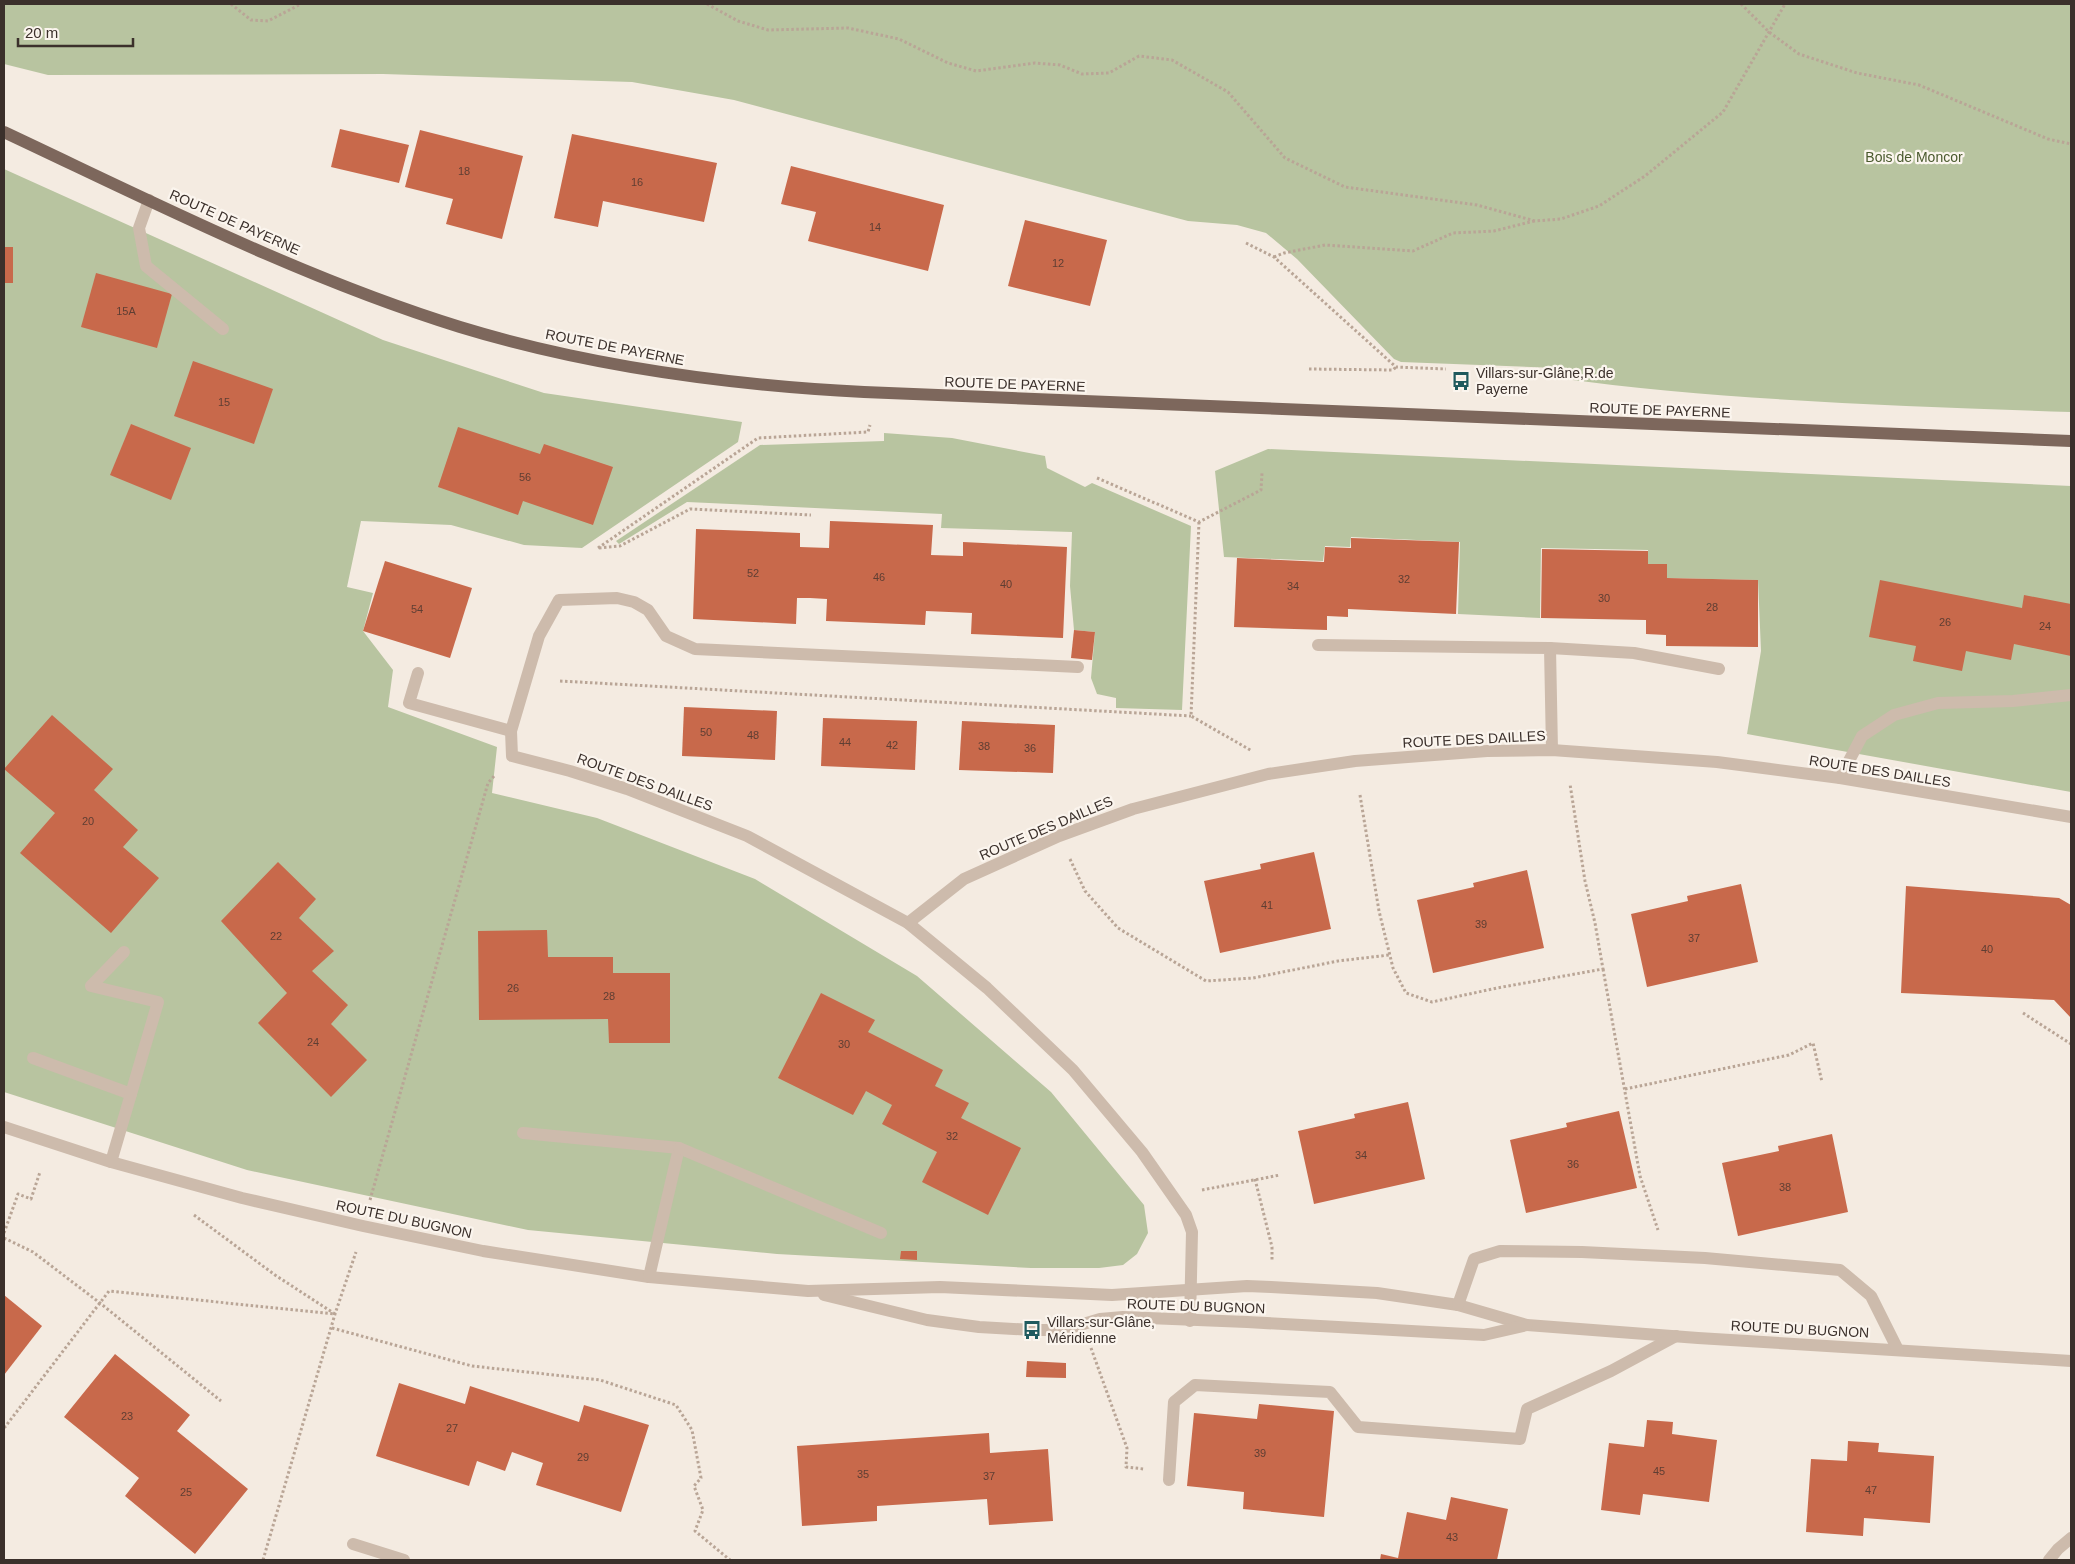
<svg xmlns="http://www.w3.org/2000/svg" width="2075" height="1564" viewBox="0 0 2075 1564" font-family="Arial,sans-serif">
<style>
.green{fill:#b8c4a0}
.building{fill:#c8694b}
.lines{fill:none;stroke-linecap:round;stroke-linejoin:round}
.path{stroke:#b9a596;stroke-width:3;stroke-dasharray:2.5 2.5;stroke-linecap:butt}
.minor{stroke:#cdbbac;stroke-width:12}
.major{stroke:#7d675c;stroke-width:12}
.labels{text-anchor:middle;stroke-width:4.5;stroke-linejoin:round;paint-order:stroke}
.number-label{font-size:11px;fill:#5e3e33}
.park-label{font-size:14px;fill:#4a5a2e;stroke:#fbf5ee}
.street-label{font-size:14px;fill:#3b302b;stroke:#fbf5ee}
.poi-label{font-size:14px;fill:#3b302b;stroke:#fbf5ee;text-anchor:start}
</style>
<rect width="100%" height="100%" fill="#f4ebe1"/>
<g class="green">
<path d="M4,4H2071V412C1900,406 1727,401 1557,378V368L1401,362L1394,359L1297,259L1266,233L1237,225L1188,221L734,100L632,82L383,74L48,75L4,64Z"/>
<path d="M4,169L383,340L544,393L742,422L738,442L582,548L524,545L451,525L361,521L347,587L373,593L363,631L393,670L388,707L497,747L492,793L597,818L755,879L917,976L1051,1092L1144,1205L1148,1233L1137,1254L1123,1265L1099,1268H1031L777,1254L528,1230L247,1170L4,1092Z"/>
<path d="M884,433L952,438L1045,456L1047,468L1085,487L1092,483L1191,526L1182,710L1116,708V698L1097,694L1091,678L1095,632L1074,630L1070,586L1072,532L941,528L942,514L687,502L619,544L616,541L760,445L884,441Z"/>
<path d="M1268,449L2071,486V792L1747,734L1761,651L1758,580L1667,578V564H1648V550L1541,548L1540,618L1458,614L1460,542L1351,537L1350,547L1325,546L1323,561L1224,557L1215,471Z"/>
</g>
<g class="building">
<path d="M340,129L409,145L399,183L331,167Z"/>
<path d="M420,130L523,156L502,239L446,224L453,199L405,187Z"/>
<path d="M572,134L717,163L704,222L603,201L598,227L554,218Z"/>
<path d="M791,166L944,205L928,271L808,241L816,212L781,204Z"/>
<path d="M1025,220L1107,240L1090,306L1008,286Z"/>
<rect x="4" y="247" width="9" height="36"/>
<path d="M96,273L172,294L157,348L81,327Z"/>
<path d="M193,361L273,389L254,444L174,416Z"/>
<path d="M131,424L191,448L171,500L110,475Z"/>
<path d="M458,427L540,454L544,444L613,467L593,525L523,501L518,515L438,487Z"/>
<path d="M830,521L933,525L931,555L963,556V542L1067,547L1063,638L971,634L972,613L926,611L925,625L826,621L827,599L810,598H797L796,624L693,619L696,529L800,533V547L829,548Z"/>
<path d="M1351,538L1459,542L1456,614L1348,609V617L1327,616V630L1234,627L1237,558L1324,562L1325,547L1351,548Z"/>
<path d="M1542,549L1648,551V564H1667V578L1758,580V647L1666,646V635L1646,634V620L1541,618Z"/>
<path d="M385,561L472,588L450,658L363,631Z"/>
<path d="M1880,580L2022,608L2024,595L2071,604V656L2014,644L2011,660L1966,651L1962,671L1913,661L1916,646L1869,637Z"/>
<path d="M1074,630L1095,632L1092,660L1071,658Z"/>
<path d="M684,707L777,711L775,760L682,756Z"/>
<path d="M52,715L113,769L94,790L138,830L123,847L159,878L111,933L20,853L55,813L4,769Z"/>
<path d="M823,718L917,721L915,770L821,766Z"/>
<path d="M962,721L1055,725L1053,773L959,770Z"/>
<path d="M1314,852L1331,929L1220,953L1204,881L1261,869L1260,864Z"/>
<path d="M278,862L316,899L299,918L334,951L312,971L348,1005L331,1024L367,1060L331,1097L258,1023L287,993L221,921Z"/>
<path d="M1527,870L1544,948L1433,973L1417,900L1474,887L1473,883Z"/>
<path d="M1741,884L1758,962L1647,987L1631,914L1688,901L1687,896Z"/>
<path d="M1906,886L2059,898L2071,905V1018L2054,1000L1901,993Z"/>
<path d="M547,930L548,957H613V973H670V1043H609L608,1019L479,1020L478,931Z"/>
<path d="M821,993L875,1020L868,1032L943,1070L935,1086L969,1103L961,1118L1021,1148L988,1215L922,1182L937,1152L882,1124L892,1105L866,1091L853,1115L778,1078Z"/>
<path d="M1408,1102L1425,1179L1314,1204L1298,1131L1355,1118L1354,1114Z"/>
<path d="M1619,1111L1637,1188L1526,1213L1510,1140L1567,1127L1566,1123Z"/>
<path d="M1832,1134L1848,1212L1738,1236L1722,1163L1779,1151L1778,1146Z"/>
<path d="M901,1251H917V1260L900,1259Z"/>
<path d="M4,1295L42,1326L4,1375Z"/>
<path d="M115,1354L190,1415L177,1431L248,1489L195,1554L125,1496L139,1478L64,1417Z"/>
<path d="M1027,1361L1066,1363V1378L1026,1377Z"/>
<path d="M399,1383L465,1404L470,1386L579,1422L584,1405L649,1425L621,1512L536,1485L543,1463L512,1452L505,1471L477,1461L469,1486L376,1456Z"/>
<path d="M1259,1404L1334,1411L1324,1517L1243,1509L1244,1492L1187,1486L1194,1413L1257,1419Z"/>
<path d="M1647,1420L1673,1422L1672,1434L1717,1440L1709,1502L1643,1494L1640,1515L1601,1510L1609,1443L1644,1447Z"/>
<path d="M989,1433L990,1453L1048,1449L1053,1521L989,1525L987,1499L877,1506V1521L802,1526L797,1446Z"/>
<path d="M1848,1441L1879,1443L1878,1452L1934,1456L1930,1523L1864,1518L1863,1536L1806,1532L1811,1459L1847,1461Z"/>
<path d="M1451,1497L1508,1509L1497,1560H1380L1381,1554L1398,1558L1407,1512L1446,1520Z"/>
</g>
<g class="lines">
<g class="path">
<path d="M231,4L251,20L268,21L301,4"/>
<path d="M707,4L738,21L768,30L848,28L899,39L948,63L976,71L1035,63L1060,65L1082,74L1109,73L1139,56L1172,60L1228,92L1285,158L1345,187L1477,205L1535,221L1561,219L1599,206L1645,176L1723,112L1785,4"/>
<path d="M1741,4L1769,32L1799,54L1857,73L1919,85L2048,139L2071,144"/>
<path d="M1246,243L1274,257L1396,367L1446,369"/>
<path d="M1274,257L1284,253L1325,245L1413,251L1453,233L1494,231L1534,221"/>
<path d="M1309,369L1393,370L1396,367"/>
<path d="M1097,478L1199,522L1261,490L1262,473"/>
<path d="M1199,522L1191,716L1252,751"/>
<path d="M598,548L758,438L868,432L870,425"/>
<path d="M599,548L620,546L690,509L811,515"/>
<path d="M560,681L1191,716"/>
<path d="M1360,795L1379,911L1393,968L1406,993L1432,1002L1497,988L1603,969L1595,923L1585,881L1570,784"/>
<path d="M1070,859L1085,891L1118,928L1206,981L1253,978L1338,961L1389,955"/>
<path d="M1603,969L1640,1176L1658,1230"/>
<path d="M2023,1013L2071,1044"/>
<path d="M1625,1089L1789,1055L1813,1043L1822,1082"/>
<path d="M1255,1179L1272,1247V1262"/>
<path d="M1202,1190L1280,1175"/>
<path d="M370,1200L488,783L495,775"/>
<path d="M194,1215L275,1275L335,1314"/>
<path d="M4,1233L18,1194L31,1199L40,1172"/>
<path d="M4,1238L33,1252L100,1303L221,1401"/>
<path d="M332,1328L472,1366L600,1380L676,1405L692,1430L701,1478L694,1486L703,1510L695,1531L730,1560"/>
<path d="M1091,1348L1127,1448L1126,1467L1144,1469"/>
<path d="M4,1426L5,1427L109,1291L335,1314"/>
<path d="M263,1560L335,1314L356,1252"/>
</g>
<g class="minor">
<path d="M149,200L139,228L146,266L223,329"/>
<path d="M1318,645L1550,648L1552,750"/>
<path d="M1550,648L1634,653L1719,669"/>
<path d="M1078,667L695,649L666,636L648,610L634,602L617,598L559,600L539,636L511,731L512,756L570,771L627,789L747,836L908,923L987,988L1073,1070L1142,1152L1186,1215L1192,1232L1190,1321"/>
<path d="M418,673L409,703L511,731"/>
<path d="M1840,778L1862,736L1894,715L1938,703L2013,701L2071,695"/>
<path d="M908,923L964,879L1059,836L1133,809L1268,774L1355,761L1487,751L1552,750L1717,762L1840,778L2071,817"/>
<path d="M33,1058L131,1094"/>
<path d="M4,1127L111,1162L242,1198L363,1226L483,1251L649,1277L808,1291L940,1287L1112,1295L1247,1286L1271,1287L1377,1293L1458,1305L1527,1325L1698,1338L2071,1361"/>
<path d="M523,1133L679,1148L649,1277"/>
<path d="M679,1148L881,1233"/>
<path d="M111,1162L158,1002L91,986L124,952"/>
<path d="M824,1295L927,1320L979,1327L1032,1330H1063L1100,1319L1123,1317L1247,1322L1484,1335L1527,1325"/>
<path d="M1458,1305L1474,1259L1500,1251L1582,1252L1705,1258L1840,1270L1871,1296L1898,1350"/>
<path d="M1169,1480L1174,1402L1195,1385L1330,1392L1358,1427L1520,1439L1527,1409L1611,1371L1676,1336"/>
<path d="M353,1544L404,1560"/>
<path d="M2049,1560L2058,1549L2071,1538"/>
</g>
<path class="major" d="M4,132C153,202 302,278 460,327C591,367 727,385 864,392L2071,441"/>
</g>
<defs>
<g id="bus-bare" transform="scale(1.5)"><path d="M-5-6H5V4H4V6H2V4H-2V6H-4V4H-5ZM-3.5-4V0h7V-4ZM-3.5 1.2v1.5H-2V1.2ZM2 1.2v1.5H3.5V1.2Z" fill="#1f5a5e" stroke="#fbf5ee" stroke-width="2.5" paint-order="stroke"/></g>
</defs>
<g fill-rule="evenodd">
<use href="#bus-bare" x="1461" y="381"/>
<use href="#bus-bare" x="1032" y="1330"/>
</g>
<g class="labels">
<g class="number-label">
<text x="464" y="175">18</text>
<text x="637" y="186">16</text>
<text x="875" y="231">14</text>
<text x="1058" y="267">12</text>
<text x="126" y="315">15A</text>
<text x="224" y="406">15</text>
<text x="525" y="481">56</text>
<text x="753" y="577">52</text>
<text x="879" y="581">46</text>
<text x="1404" y="583">32</text>
<text x="1006" y="588">40</text>
<text x="1293" y="590">34</text>
<text x="1604" y="602">30</text>
<text x="1712" y="611">28</text>
<text x="417" y="613">54</text>
<text x="1945" y="626">26</text>
<text x="2045" y="630">24</text>
<text x="706" y="736">50</text>
<text x="753" y="739">48</text>
<text x="845" y="746">44</text>
<text x="892" y="749">42</text>
<text x="984" y="750">38</text>
<text x="1030" y="752">36</text>
<text x="88" y="825">20</text>
<text x="1267" y="909">41</text>
<text x="1481" y="928">39</text>
<text x="276" y="940">22</text>
<text x="1694" y="942">37</text>
<text x="1987" y="953">40</text>
<text x="513" y="992">26</text>
<text x="609" y="1000">28</text>
<text x="313" y="1046">24</text>
<text x="844" y="1048">30</text>
<text x="952" y="1140">32</text>
<text x="1361" y="1159">34</text>
<text x="1573" y="1168">36</text>
<text x="1785" y="1191">38</text>
<text x="127" y="1420">23</text>
<text x="452" y="1432">27</text>
<text x="1260" y="1457">39</text>
<text x="583" y="1461">29</text>
<text x="1659" y="1475">45</text>
<text x="863" y="1478">35</text>
<text x="989" y="1480">37</text>
<text x="1871" y="1494">47</text>
<text x="186" y="1496">25</text>
<text x="1452" y="1541">43</text>
</g>
<g class="park-label">
<text x="1914" y="162">Bois de Moncor</text>
</g>
<g class="street-label">
<text transform="translate(235 222) rotate(24)" y="5">ROUTE DE PAYERNE</text>
<text transform="translate(615 347) rotate(11)" y="5">ROUTE DE PAYERNE</text>
<text transform="translate(1015 384) rotate(2)" y="5">ROUTE DE PAYERNE</text>
<text transform="translate(1660 410) rotate(2)" y="5">ROUTE DE PAYERNE</text>
<text transform="translate(1474 739) rotate(-3)" y="5">ROUTE DES DAILLES</text>
<text transform="translate(1880 771) rotate(9)" y="5">ROUTE DES DAILLES</text>
<text transform="translate(645 782) rotate(20)" y="5">ROUTE DES DAILLES</text>
<text transform="translate(1046 828) rotate(-23)" y="5">ROUTE DES DAILLES</text>
<text transform="translate(404 1219) rotate(12)" y="5">ROUTE DU BUGNON</text>
<text transform="translate(1196 1306) rotate(2)" y="5">ROUTE DU BUGNON</text>
<text transform="translate(1800 1329) rotate(3)" y="5">ROUTE DU BUGNON</text>
</g>
<g class="poi-label">
<text x="1476" y="378">Villars-sur-Glâne,R.de<tspan x="1476" dy="16">Payerne</tspan></text>
<text x="1047" y="1327">Villars-sur-Glâne,<tspan x="1047" dy="16">Méridienne</tspan></text>
</g>
</g>
<rect width="2075" height="1564" fill="none" stroke="#3b302b" stroke-width="10"/>
<path d="M18 38v8h115v-8" fill="none" stroke="#3b302b" stroke-width="2.5"/>
<text x="25" y="38" font-size="15" fill="#3b302b" stroke="#fbf5ee" stroke-width="4" paint-order="stroke">20 m</text>
</svg>
